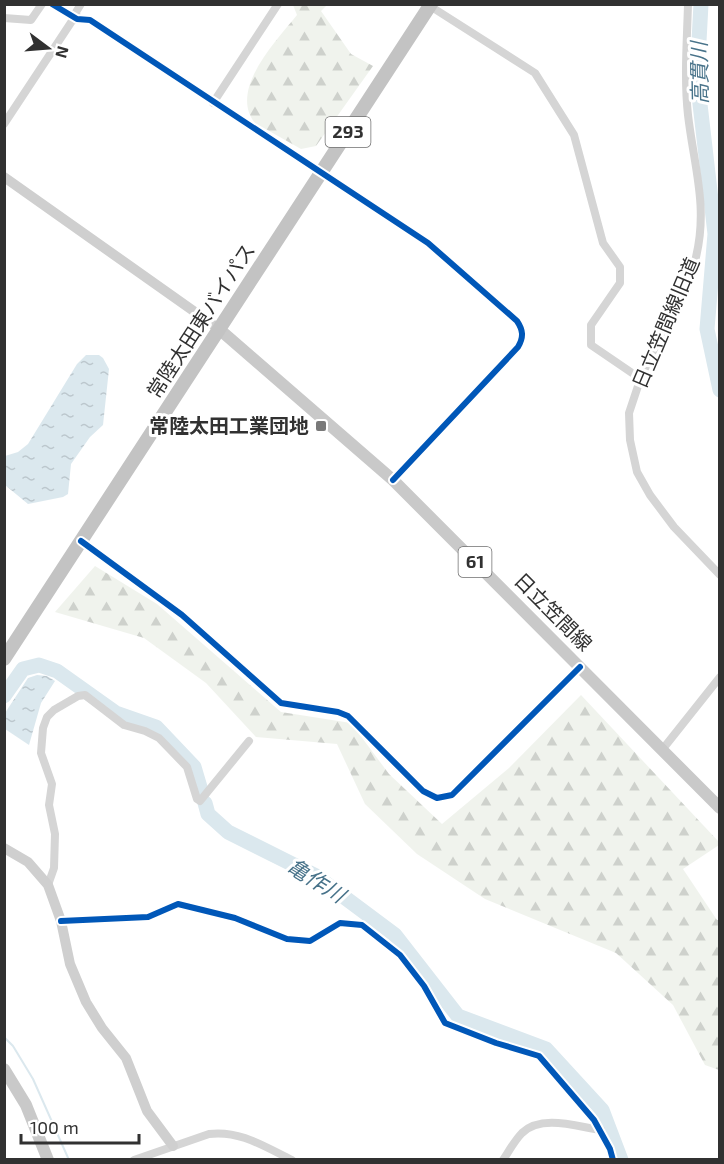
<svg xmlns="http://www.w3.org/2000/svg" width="724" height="1164" viewBox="0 0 724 1164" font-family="'Exo 2','Noto Sans JP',sans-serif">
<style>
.forest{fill:url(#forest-firs)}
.water{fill:url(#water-ripples)}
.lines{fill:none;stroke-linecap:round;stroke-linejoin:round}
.stream{stroke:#dbe8ee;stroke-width:2}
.river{stroke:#dbe8ee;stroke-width:15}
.street{stroke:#d5d5d5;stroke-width:8}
.secondary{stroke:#cfcfcf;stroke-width:10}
.primary{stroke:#c9c9c9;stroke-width:12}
.highway{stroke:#c3c3c3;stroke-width:14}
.cycleway-casing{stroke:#fff;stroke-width:10}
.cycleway{stroke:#0057b8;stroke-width:6}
.poi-dot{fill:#797979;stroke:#fff;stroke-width:2}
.labels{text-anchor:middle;stroke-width:6;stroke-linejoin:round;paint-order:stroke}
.shield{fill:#fff;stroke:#6f6f6f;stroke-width:1.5}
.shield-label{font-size:18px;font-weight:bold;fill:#313131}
.street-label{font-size:20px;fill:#313131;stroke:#fff}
.poi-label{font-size:20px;font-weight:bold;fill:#313131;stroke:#fff;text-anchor:end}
.water-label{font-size:21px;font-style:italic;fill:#48738a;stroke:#fff}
</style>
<defs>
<pattern id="forest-firs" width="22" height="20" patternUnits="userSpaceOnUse" patternTransform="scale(1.5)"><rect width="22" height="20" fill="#f0f3ed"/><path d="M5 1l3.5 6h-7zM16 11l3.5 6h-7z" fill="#ced1cc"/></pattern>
<pattern id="water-ripples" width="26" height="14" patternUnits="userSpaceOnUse" patternTransform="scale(1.5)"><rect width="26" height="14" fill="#dbe8ee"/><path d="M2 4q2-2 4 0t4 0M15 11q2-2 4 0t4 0" fill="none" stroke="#bcc7cd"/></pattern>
</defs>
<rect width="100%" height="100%" fill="#fff"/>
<g class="forest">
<path d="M293,5H327L321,11L351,54L373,66L316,146L301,149L255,123C228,90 277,40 297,15Z"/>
<path d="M95,566L157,604L281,712L351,723L389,774L442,824L509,768L581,695L719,842V845L683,869L717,920H719V1070L705,1065L673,1005L616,953L485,899L417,854L365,804L337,744L256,737L206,683L144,638L55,612Z"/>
</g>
<g class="water">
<path d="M86,355H99L103,358L109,369L103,425L90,437L71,464L68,494L63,497L28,504L5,485V456L18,452L28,444L77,364Z"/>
<path d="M37,675L47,676L55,681L41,703L29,745L5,729V713L28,678Z"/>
</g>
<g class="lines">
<path class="stream" d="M4,1037L13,1046L33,1079L69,1160"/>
<g class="river">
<path d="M701,4L697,78L715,234L707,329L720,390"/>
<path d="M4,696L23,669L39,665L57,671L116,713L156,727L194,767L202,794"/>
<path d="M205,803L208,814L228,832L316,876L395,935L458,1016L546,1049L602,1110L621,1160"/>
</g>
<g class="street">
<path d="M52,4L77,19L90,20L428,243L517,321C523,330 524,337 518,347L393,480"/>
<path d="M688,4C687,41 684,79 688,115C694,167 709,208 695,261L641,377L629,413L630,440L637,472L650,495L674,527L720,575"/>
<path d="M430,6L535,73L574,135L603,243L620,267V283L591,325V345L635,375L641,377"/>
<path d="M4,18L31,20L42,4"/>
<path d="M213,103L278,4"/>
<path d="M4,124L72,21L77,19L76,12L81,4"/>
<path d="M81,541L182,615L281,703L338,712L348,716L423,791L437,798L452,795L580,667"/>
<path d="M662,750L720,677"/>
<path d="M48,885L54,868L55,834L49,805L52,784L41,753L43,728L47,717L54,710L78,696L85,695L124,725L145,731L159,738L187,767L197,799L200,801L249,741"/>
<path d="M61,921L148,917L178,904L235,918L287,939L310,941L340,923L362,925L400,955L424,986L445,1023L496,1043L539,1056L594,1120L610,1149L613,1160"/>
<path d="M134,1160L209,1134C240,1130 265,1147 292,1160"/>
<path d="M503,1160C509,1151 515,1140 522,1133C542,1114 578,1127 601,1130"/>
</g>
<g class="secondary">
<path d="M4,177L219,329"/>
<path d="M4,848L28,862L48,885L61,921L70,964L86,1002L102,1028L126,1058L147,1111L173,1146"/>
</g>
<g class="primary">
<path d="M219,329L393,480L720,808"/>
<path d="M4,1069L26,1105L48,1160"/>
</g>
<path class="highway" d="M4,659L431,4"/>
<g class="cycleway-casing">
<g id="cycleway">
<path d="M52,4L77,19L90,20L428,243L517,321C523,330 524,337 518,347L393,480"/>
<path d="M81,541L182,615L281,703L338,712L348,716L423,791L437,798L452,795L580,667"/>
<path d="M61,921L148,917L178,904L235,918L287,939L310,941L340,923L362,925L400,955L424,986L445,1023L496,1043L539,1056L594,1120L610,1149L613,1160"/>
</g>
</g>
<use href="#cycleway" class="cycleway"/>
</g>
<rect class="poi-dot" x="315" y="420" width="12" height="12" rx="3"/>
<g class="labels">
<g class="shield">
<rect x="325.5" y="117" width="45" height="30" rx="4.5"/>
<rect x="458.5" y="547" width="33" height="30" rx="4.5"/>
</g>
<g class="shield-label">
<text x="348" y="138">293</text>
<text x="475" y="568">61</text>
</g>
<g class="street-label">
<text transform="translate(201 321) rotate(-57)" y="7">常陸太田東バイパス</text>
<text transform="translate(666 323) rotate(-67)" y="7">日立笠間線旧道</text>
<text transform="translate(553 612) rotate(45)" y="7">日立笠間線</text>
</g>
<g class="poi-label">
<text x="309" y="433">常陸太田工業団地</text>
</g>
<g class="water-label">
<text transform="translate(700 73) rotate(-91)" y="7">高貫川</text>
<text transform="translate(316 881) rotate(32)" y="7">亀作川</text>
</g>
</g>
<rect width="724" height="1164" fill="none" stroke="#313131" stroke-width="12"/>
<g transform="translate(48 48) rotate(106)" stroke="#ffffff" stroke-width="4.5" paint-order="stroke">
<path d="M0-4.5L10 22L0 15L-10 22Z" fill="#313131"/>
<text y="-9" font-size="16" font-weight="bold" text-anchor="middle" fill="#313131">N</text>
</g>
<path d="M21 1134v9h118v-9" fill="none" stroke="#313131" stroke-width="3"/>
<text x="30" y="1134" font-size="18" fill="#313131" stroke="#ffffff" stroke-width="4.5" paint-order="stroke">100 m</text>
</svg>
